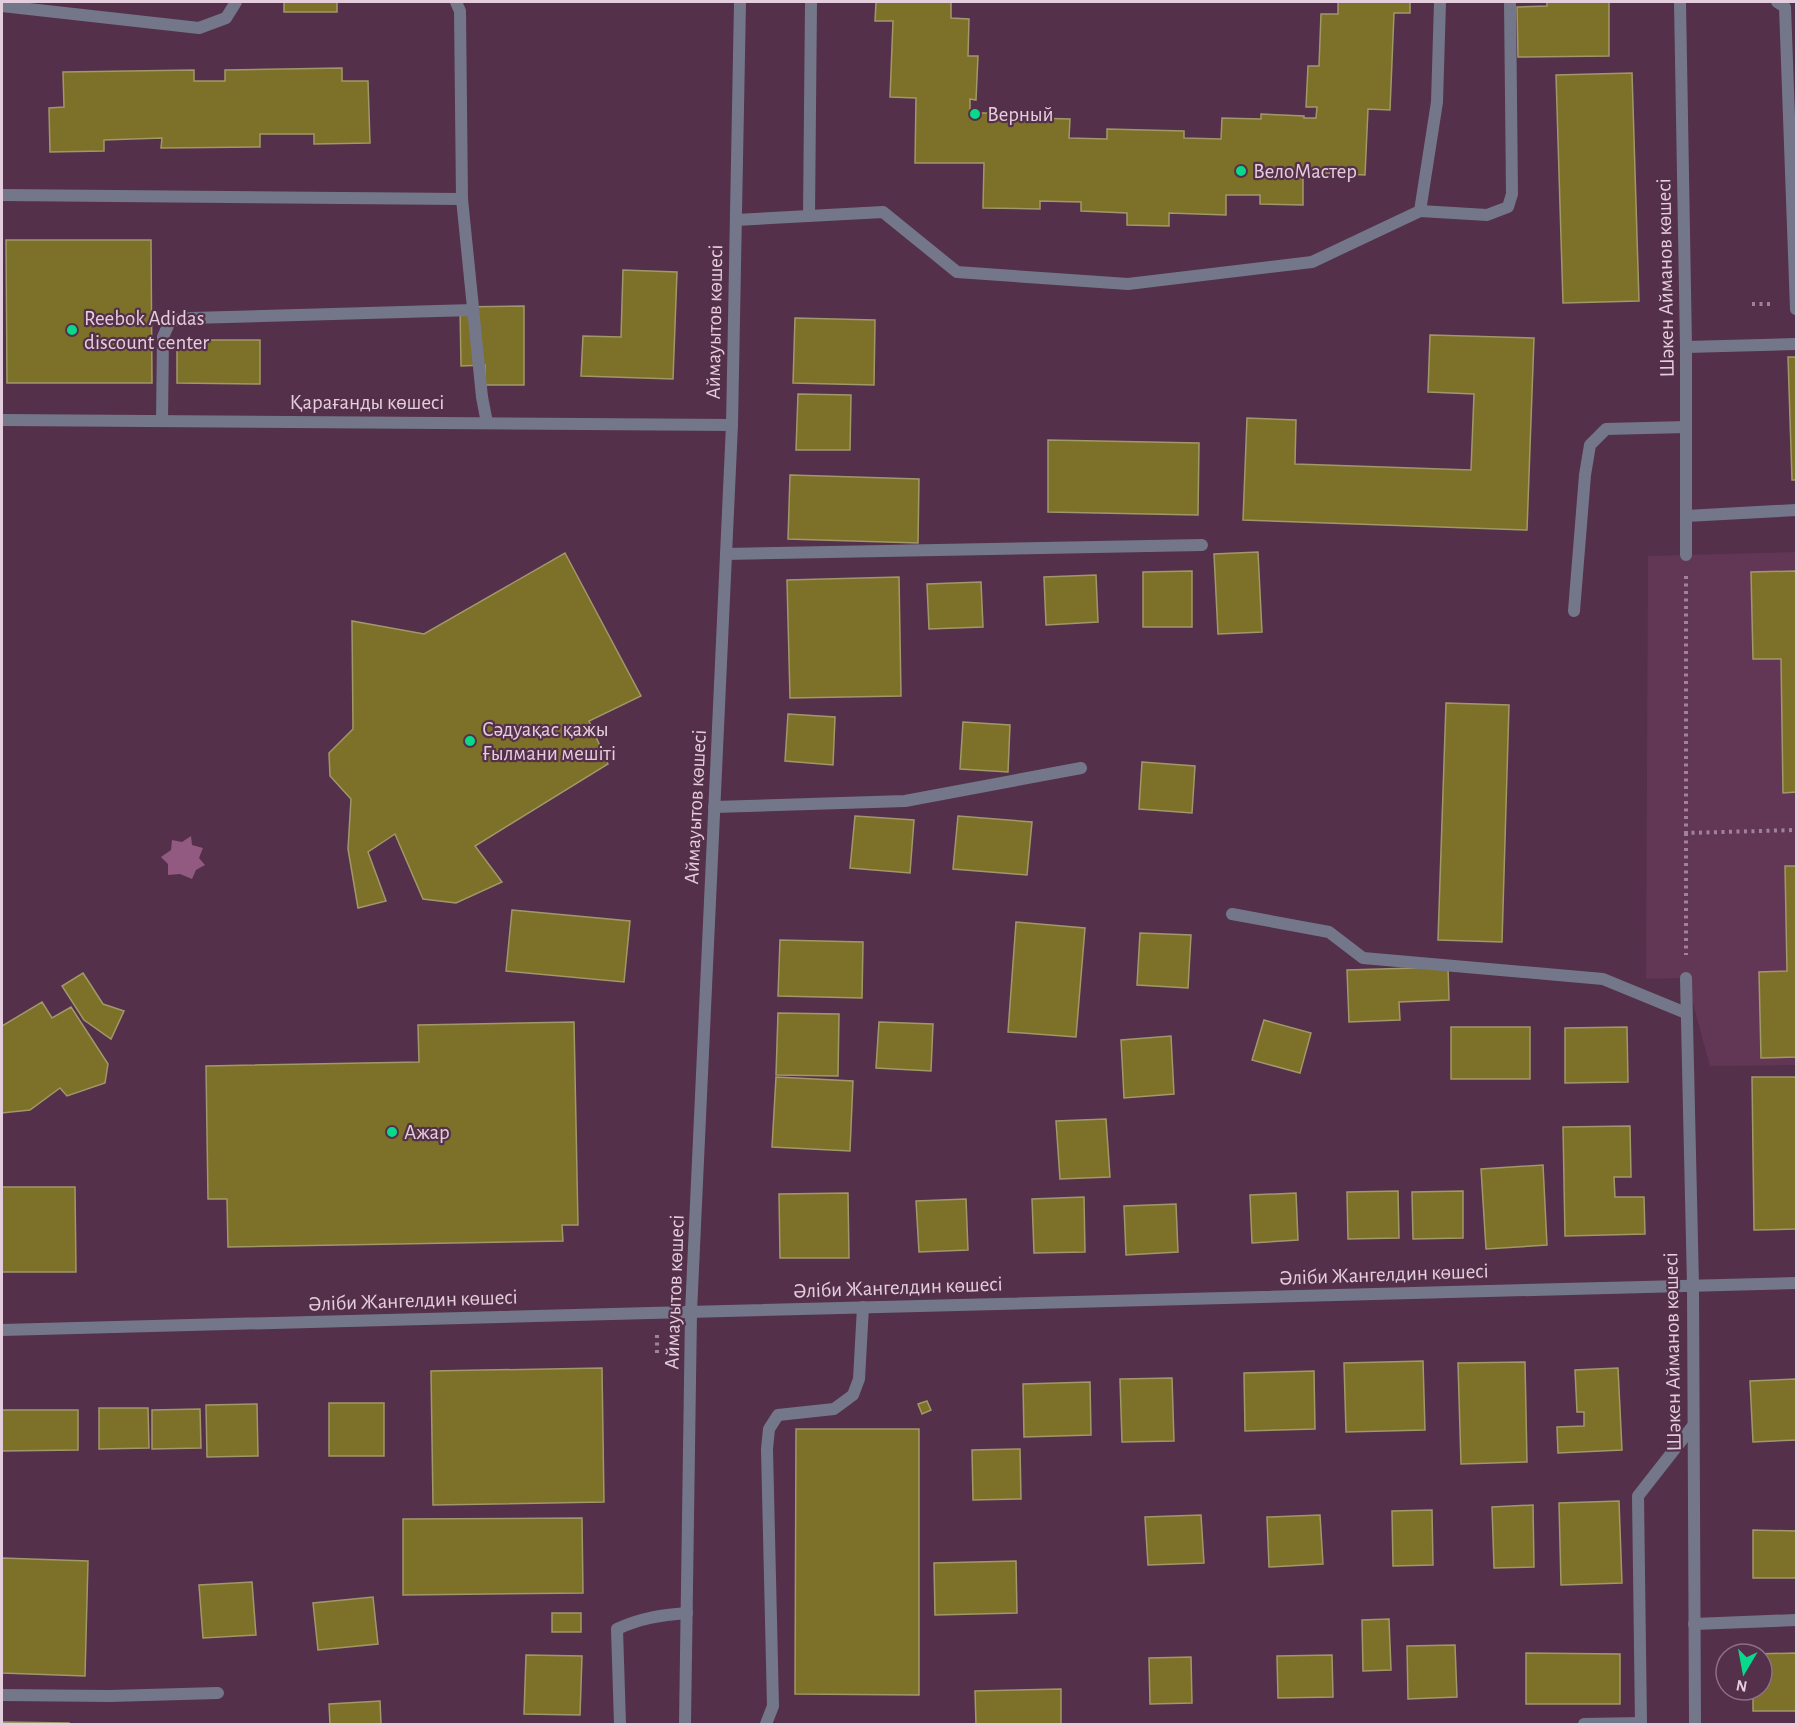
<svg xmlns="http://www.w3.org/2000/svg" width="1798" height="1726" viewBox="0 0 1798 1726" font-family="'Alegreya Sans',sans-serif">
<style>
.built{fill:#623756}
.water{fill:#925981}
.building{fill:#7d7028;stroke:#a19869;stroke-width:1.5}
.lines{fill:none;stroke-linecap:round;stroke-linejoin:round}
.path{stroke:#a08397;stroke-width:4;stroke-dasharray:3 4.5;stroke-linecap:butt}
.service{stroke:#74778a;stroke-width:12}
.minor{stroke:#74778a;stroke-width:12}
.tertiary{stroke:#74778a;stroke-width:12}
.poi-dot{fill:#09d98b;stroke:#54304a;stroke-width:2}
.labels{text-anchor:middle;stroke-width:4.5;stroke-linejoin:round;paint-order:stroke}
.poi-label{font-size:21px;fill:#e4cddc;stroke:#54304a;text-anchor:start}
.street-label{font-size:21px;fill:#e4cddc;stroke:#54304a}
</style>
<rect width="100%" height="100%" fill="#54304a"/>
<path class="built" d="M1796,552V1065L1710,1066L1686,978L1646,979L1648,556Z"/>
<path class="water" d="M191,836L192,845L203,848L199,858L205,865L196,870L192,879L180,874L168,875V864L161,857L171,850L172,840L182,842Z"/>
<g class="building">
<rect x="284" y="2" width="53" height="10"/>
<path d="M876,2H951V18L969,19L968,56H978L976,100L970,99V113H1034V118L1070,119L1069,138L1107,139V129L1184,131V138L1221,139L1222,118L1261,119V114L1304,116V118H1316L1317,107H1306L1308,66H1319L1321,14H1338V2H1410V13H1394L1390,110L1368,109L1365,175L1303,172V205L1260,204V195H1226V215L1169,213V226L1127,225V213L1081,211V202L1040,201V209L983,208L984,163H915L916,98L890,97L893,21H875Z"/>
<path d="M1547,2H1609V56L1518,57L1517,7L1547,6Z"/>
<path d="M342,68V81H368L370,143L314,144V134H260V147L161,148L162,138L104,140V151L50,152L49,108L64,107L63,72L194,70V81H225V70Z"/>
<path d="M1632,73L1639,301L1563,303L1556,75Z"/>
<path d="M6,240H151L152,383H7Z"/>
<path d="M623,270L677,272L673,379L581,376L583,336L621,337Z"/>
<path d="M524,306V385H485V365L461,366L460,307Z"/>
<path d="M795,318L875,320L874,385L793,383Z"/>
<path d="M1430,335L1534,338L1527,530L1243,520L1247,418L1296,420L1295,464L1471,470L1474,394L1428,392Z"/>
<path d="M177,340H260V384L177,383Z"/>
<path d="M1788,357H1796V480H1792Z"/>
<path d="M798,394L851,395L850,450H796Z"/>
<path d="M1048,440L1199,443L1198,515L1048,512Z"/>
<path d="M790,475L919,479L918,543L788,539Z"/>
<path d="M1258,552L1262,632L1218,634L1214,554Z"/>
<path d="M565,553L641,696L589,721L608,764L475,846L502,882L456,903L423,899L395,834L368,852L386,901L358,908L348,849L351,799L330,776L329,753L353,729L352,621L424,634Z"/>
<path d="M1192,571V627H1143V572Z"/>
<path d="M1796,571V792L1783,793L1781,659H1753L1751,572Z"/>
<path d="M1096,575L1098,622L1046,625L1044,577Z"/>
<path d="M899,577L901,696L790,698L787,580Z"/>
<path d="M981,582L983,627L929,629L927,584Z"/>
<path d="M1446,703L1509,705L1502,942L1438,940Z"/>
<path d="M788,714L835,717L833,765L785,761Z"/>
<path d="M963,722L1010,725L1008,772L960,769Z"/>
<path d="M1142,762L1195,766L1192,813L1139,809Z"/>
<path d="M855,816L914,820L910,873L850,868Z"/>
<path d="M958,816L1032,822L1027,875L953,869Z"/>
<path d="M1785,866H1796V1057L1761,1058L1759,972L1787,971Z"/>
<path d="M512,910L630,921L624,982L506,971Z"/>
<path d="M1016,922L1085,928L1076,1037L1008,1032Z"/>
<path d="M1140,933L1191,935L1188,988L1137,985Z"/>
<path d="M780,940L863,942L862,998L778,996Z"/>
<path d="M1448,967L1449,1000L1399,1002L1400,1020L1349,1022L1347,970Z"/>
<path d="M83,973L103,1004L124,1011L111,1039L84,1020L62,986Z"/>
<path d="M42,1002L52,1018L71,1007L108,1064L105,1083L67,1096L60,1088L30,1110L2,1113V1026Z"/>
<path d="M778,1013L839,1014L838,1076L776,1075Z"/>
<path d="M1264,1020L1311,1033L1300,1073L1252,1060Z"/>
<path d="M574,1022L578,1225H562L563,1241L228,1247L227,1199H208L206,1066L419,1062L418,1025Z"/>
<path d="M879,1022L933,1024L931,1071L876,1068Z"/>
<rect x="1451" y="1027" width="79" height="52"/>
<path d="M1627,1027L1628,1082L1565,1083V1028Z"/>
<path d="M1171,1036L1174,1094L1124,1098L1121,1040Z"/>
<path d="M776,1077L853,1081L850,1151L772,1147Z"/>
<path d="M1752,1077H1796V1229L1754,1230Z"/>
<path d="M1106,1119L1110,1177L1060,1179L1056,1121Z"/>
<path d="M1630,1126L1631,1177H1614L1615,1197H1644L1645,1234L1565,1236L1563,1127Z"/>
<path d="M1543,1165L1547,1245L1486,1249L1481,1169Z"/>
<path d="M2,1187H75L76,1272H2Z"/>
<path d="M1398,1191L1399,1238L1348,1239L1347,1192Z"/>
<path d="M1463,1191V1238L1413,1239L1412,1192Z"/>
<path d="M848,1193L849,1258H780L779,1194Z"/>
<path d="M1296,1193L1298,1240L1252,1243L1250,1195Z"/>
<path d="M1084,1197L1085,1252L1034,1253L1032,1199Z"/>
<path d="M966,1199L968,1250L919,1252L916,1201Z"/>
<path d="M1176,1204L1178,1252L1126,1255L1124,1206Z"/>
<path d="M1423,1361L1425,1430L1346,1432L1344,1363Z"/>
<path d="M1525,1362L1527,1462L1461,1464L1458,1363Z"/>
<path d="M602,1368L604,1502L433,1505L431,1371Z"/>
<path d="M1618,1368L1622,1450L1558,1453L1557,1427L1584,1426V1412H1577L1575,1370Z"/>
<path d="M1314,1371L1315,1429L1245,1431L1244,1373Z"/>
<path d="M1172,1378L1174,1441L1122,1442L1120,1379Z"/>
<path d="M1796,1379V1440L1753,1442L1750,1381Z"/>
<path d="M1090,1382L1091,1435L1024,1437L1023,1384Z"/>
<path d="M927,1401L931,1410L922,1414L918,1404Z"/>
<rect x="329" y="1403" width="55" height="53"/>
<path d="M257,1404L258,1456L207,1457L206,1405Z"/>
<path d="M99,1408H148L149,1448L99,1449Z"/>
<path d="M200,1409L201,1448L152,1449V1410Z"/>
<path d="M2,1410H78V1450L2,1451Z"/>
<path d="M796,1429H919V1695L795,1694Z"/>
<path d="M1020,1449L1021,1499L973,1500L972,1450Z"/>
<path d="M1619,1501L1622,1583L1561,1585L1559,1503Z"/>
<path d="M1533,1505L1534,1567L1494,1568L1492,1507Z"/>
<path d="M1432,1510L1433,1565L1393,1566L1392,1511Z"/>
<path d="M1201,1515L1204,1563L1148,1565L1145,1517Z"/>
<path d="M1320,1515L1323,1564L1269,1567L1267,1517Z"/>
<path d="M582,1518L583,1593L403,1595V1519Z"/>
<path d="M1753,1530L1796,1531V1578H1753Z"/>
<path d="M2,1558L88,1561L85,1676L2,1673Z"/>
<path d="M1016,1561L1017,1613L935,1615L934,1563Z"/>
<path d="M252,1582L256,1635L203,1638L199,1585Z"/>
<path d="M373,1597L378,1644L318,1650L313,1603Z"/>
<rect x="552" y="1613" width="29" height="19"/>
<path d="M1389,1619L1391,1670L1363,1671L1362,1620Z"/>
<path d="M1455,1645L1457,1697L1408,1699L1407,1646Z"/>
<path d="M1526,1653L1620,1654V1704H1526Z"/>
<path d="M1796,1653V1711H1753V1690H1762V1654H1753Z"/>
<path d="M526,1655L582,1656L580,1715L524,1714Z"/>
<path d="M1332,1655L1333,1697L1278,1698L1277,1656Z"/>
<path d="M1191,1657L1192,1703L1150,1704L1149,1658Z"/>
<path d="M1061,1689V1724H976L975,1691Z"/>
<path d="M380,1701L381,1724H330L329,1704Z"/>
<path d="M2,1722L69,1723V1724H2Z"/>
</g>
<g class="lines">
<g class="path">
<path d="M1752,304H1772"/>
<path d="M1686,576V833L1796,830"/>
<path d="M1686,833V955"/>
<path d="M657,1353V1335"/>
</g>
<g class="service">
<path d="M1777,2L1785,7L1796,309"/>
<path d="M2,6L199,28L226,18L236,2"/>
<path d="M2,195L462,199L460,11L456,2"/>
<path d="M462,199L482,397L487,423"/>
<path d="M1420,211L1487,215L1508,207L1512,194L1510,2"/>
<path d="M809,216L811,2"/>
<path d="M736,220L883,212L957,272L1128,284L1312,262L1420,211L1437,102L1440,2"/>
<path d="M162,421L163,337L170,321L191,318L473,310"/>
<path d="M1686,516L1796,510"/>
<path d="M726,554L1202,545"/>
<path d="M1574,611L1585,475L1590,445L1606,429L1686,427"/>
<path d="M714,807L905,801L1081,768"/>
<path d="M1232,914L1329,932L1363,958L1603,979L1686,1013"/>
<path d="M1694,1624L1796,1620"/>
<path d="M2,1695L110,1696L218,1693"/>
<path d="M766,1724L773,1706L767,1449L769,1429L778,1415L834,1409L853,1395L859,1379L863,1307"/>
</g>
<g class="minor">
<path d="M1680,2L1686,347V555"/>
<path d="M1686,347L1796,344"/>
<path d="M2,420L732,425"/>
<path d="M1686,978L1693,1285L1695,1724"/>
<path d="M620,1724L617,1629C641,1618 661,1615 687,1613"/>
<path d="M685,1724L691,1312L732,425L740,2"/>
<path d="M1584,1724L1641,1723"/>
<path d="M1641,1724L1638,1496L1692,1427"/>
</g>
<path class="tertiary" d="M2,1330L1796,1283"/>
</g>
<g class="poi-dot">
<circle cx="975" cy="114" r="6"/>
<circle cx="1241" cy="171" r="6"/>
<circle cx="72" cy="330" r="6"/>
<circle cx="470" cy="741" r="6"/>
<circle cx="392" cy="1132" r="6"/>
</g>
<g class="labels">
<g class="poi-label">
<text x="987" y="121">Верный</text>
<text x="1253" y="178">ВелоМастер</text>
<text x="84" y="325">Reebok Adidas<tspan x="84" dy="24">discount center</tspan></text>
<text x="482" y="736">Сәдуақас қажы<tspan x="482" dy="24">Ғылмани мешіті</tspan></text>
<text x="404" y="1139">Ажар</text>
</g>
<g class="street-label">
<text transform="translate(1665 278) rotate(-91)" y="7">Шәкен Айманов көшесі</text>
<text transform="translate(714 322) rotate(-89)" y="7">Аймауытов көшесі</text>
<text x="367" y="409">Қарағанды көшесі</text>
<text transform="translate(695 807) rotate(-87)" y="7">Аймауытов көшесі</text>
<text transform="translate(1384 1274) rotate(-2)" y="7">Әліби Жангелдин көшесі</text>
<text transform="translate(898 1287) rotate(-2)" y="7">Әліби Жангелдин көшесі</text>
<text transform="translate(674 1292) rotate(-88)" y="7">Аймауытов көшесі</text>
<text transform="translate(413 1300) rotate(-2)" y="7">Әліби Жангелдин көшесі</text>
<text transform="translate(1672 1352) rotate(-91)" y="7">Шәкен Айманов көшесі</text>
</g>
</g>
<rect width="1798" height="1726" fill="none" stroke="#e4cddc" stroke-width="6"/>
<g transform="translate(1744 1672) rotate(190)"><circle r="28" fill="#54304a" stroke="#8e6f84" stroke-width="1.5"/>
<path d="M0-4.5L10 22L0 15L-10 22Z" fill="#09d98b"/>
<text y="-9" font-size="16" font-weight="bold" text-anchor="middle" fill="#e4cddc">N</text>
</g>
</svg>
